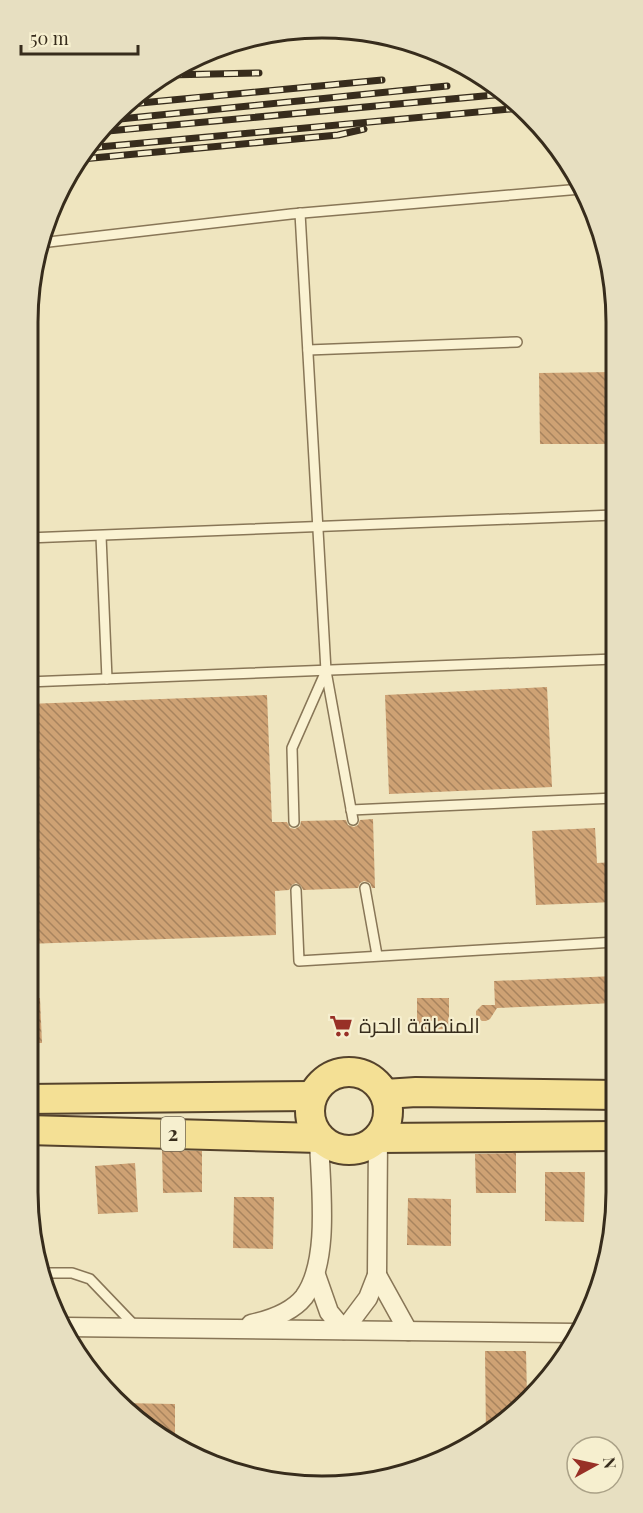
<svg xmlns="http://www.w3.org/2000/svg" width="643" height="1513" viewBox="0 0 643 1513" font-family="'Playfair Display',Cairo,serif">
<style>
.building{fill:url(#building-back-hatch)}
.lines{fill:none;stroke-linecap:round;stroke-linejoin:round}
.service-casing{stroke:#887657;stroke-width:12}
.minor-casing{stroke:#887657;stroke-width:21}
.primary-casing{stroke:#55432c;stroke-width:32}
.service{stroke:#faf2d2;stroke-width:9}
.minor{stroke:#faf2d2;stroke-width:18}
.primary{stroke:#f4e095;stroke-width:28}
.rail-casing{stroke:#372c1c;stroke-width:7}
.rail{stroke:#f6efcf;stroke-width:4.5;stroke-dasharray:14;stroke-linecap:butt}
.labels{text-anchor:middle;stroke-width:4.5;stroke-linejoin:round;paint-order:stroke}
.shield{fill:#f6efcf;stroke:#706652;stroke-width:1.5}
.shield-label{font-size:20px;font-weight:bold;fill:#372c1c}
.poi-label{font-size:21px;fill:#372c1c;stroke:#f6efcf;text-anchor:start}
.rim{fill:none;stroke:#372c1c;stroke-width:3}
</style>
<defs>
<pattern id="building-back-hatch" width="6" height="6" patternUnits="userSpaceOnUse" patternTransform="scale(1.5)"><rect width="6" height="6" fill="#cea274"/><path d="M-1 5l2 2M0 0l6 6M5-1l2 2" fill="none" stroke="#a8845e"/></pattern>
</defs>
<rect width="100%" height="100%" fill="#efe5bf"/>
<g class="building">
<path d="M614,372V444H540L539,373Z"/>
<path d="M547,687L552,787L389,794L385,695Z"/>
<path d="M267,695L272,822H287L290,828L295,829L300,826L301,821L346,820L348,825L354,827L358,825L360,820L373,819L375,888H372L370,883L364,881L360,883L358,888L303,890L301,886L296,883L292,885L289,890L275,891L276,935L27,944V704Z"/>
<path d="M595,828L597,863L615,862V902L536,905L532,831Z"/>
<path d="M615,976V1003L497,1008L490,1019L486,1021H482L476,1015V1011L482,1005H495L494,981Z"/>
<path d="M40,998L42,1043H27V999Z"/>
<rect x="417" y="998" width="32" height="36"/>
<path d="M162,1150L202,1151V1192L163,1193Z"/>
<path d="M516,1153V1193H476L475,1154Z"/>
<path d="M135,1163L138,1212L98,1214L95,1166Z"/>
<path d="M545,1172H585L584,1222L545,1221Z"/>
<path d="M234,1197H274L273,1249L233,1248Z"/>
<path d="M408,1198L451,1199V1246L407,1245Z"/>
<path d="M485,1351H526L527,1397L486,1435Z"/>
<path d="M121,1403L175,1404V1439L164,1438Z"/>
</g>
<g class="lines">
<g class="service-casing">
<g id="service">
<path d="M300,213L326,671"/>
<path d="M40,243L291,214L581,189"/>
<path d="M308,350L517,342"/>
<path d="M101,536L107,679"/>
<path d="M27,538L614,515"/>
<path d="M27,682L614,659"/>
<path d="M351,810L615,798"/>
<path d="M294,822L292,748L326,671L353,820"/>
<path d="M365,888L377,955"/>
<path d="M296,890L299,961L615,942"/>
<path d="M40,1273H72L90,1279L135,1326"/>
</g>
</g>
<g class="minor-casing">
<g id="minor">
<path d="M316,1275L329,1312L344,1330L368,1298L377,1275L378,1138"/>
<path d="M377,1275L408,1331"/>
<path d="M251,1324C269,1320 292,1312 304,1297C331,1260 320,1183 319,1138"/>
<path d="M66,1327L576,1333"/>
</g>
</g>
<g class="primary-casing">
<g id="primary">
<circle cx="349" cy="1111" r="39"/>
<path d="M385,1094L416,1092L616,1095"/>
<path d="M27,1099L312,1096"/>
<path d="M27,1130L319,1138"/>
<path d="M378,1138L616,1136"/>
</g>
</g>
<use href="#service" class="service"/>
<use href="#minor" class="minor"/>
<use href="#primary" class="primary"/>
<g class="rail-casing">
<g id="rail">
<path d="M168,75L259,73"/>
<path d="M130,104L382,80"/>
<path d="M110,120L447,86"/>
<path d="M97,132L505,94"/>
<path d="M88,148L521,108"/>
<path d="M82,159L338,135L364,129"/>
</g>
</g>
<use href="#rail" class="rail"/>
</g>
<defs>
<g id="supermarket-bare" transform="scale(1.8)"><path d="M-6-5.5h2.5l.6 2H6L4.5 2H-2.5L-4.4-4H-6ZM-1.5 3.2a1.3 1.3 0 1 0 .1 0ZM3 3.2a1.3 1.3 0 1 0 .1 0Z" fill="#983026" stroke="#f6efcf" stroke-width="2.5" paint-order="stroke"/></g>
</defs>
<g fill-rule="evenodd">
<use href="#supermarket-bare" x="341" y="1026"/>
</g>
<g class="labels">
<rect class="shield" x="161" y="1117" width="24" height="34" rx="4.5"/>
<g class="shield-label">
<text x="173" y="1141">2</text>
</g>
<g class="poi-label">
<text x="359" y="1033">المنطقة الحرة</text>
</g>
</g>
<path d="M0 0H643V1513H0ZM322 38H322A284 284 0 0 1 606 322V1192A284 284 0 0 1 322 1476H322A284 284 0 0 1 38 1192V322A284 284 0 0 1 322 38Z" fill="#e7dfc1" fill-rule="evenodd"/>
<path class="rim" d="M322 38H322A284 284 0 0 1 606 322V1192A284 284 0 0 1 322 1476H322A284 284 0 0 1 38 1192V322A284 284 0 0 1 322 38Z"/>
<g transform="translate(595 1465) rotate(82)"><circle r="28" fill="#f6efcf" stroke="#aaa187" stroke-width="1.5"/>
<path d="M0-4.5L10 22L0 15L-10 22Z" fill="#983026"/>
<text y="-9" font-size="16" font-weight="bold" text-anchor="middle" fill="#372c1c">N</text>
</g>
<path d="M21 45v9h117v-9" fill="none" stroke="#372c1c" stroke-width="3"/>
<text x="30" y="45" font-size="18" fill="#372c1c" stroke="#f6efcf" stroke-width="4.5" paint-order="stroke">50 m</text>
</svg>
